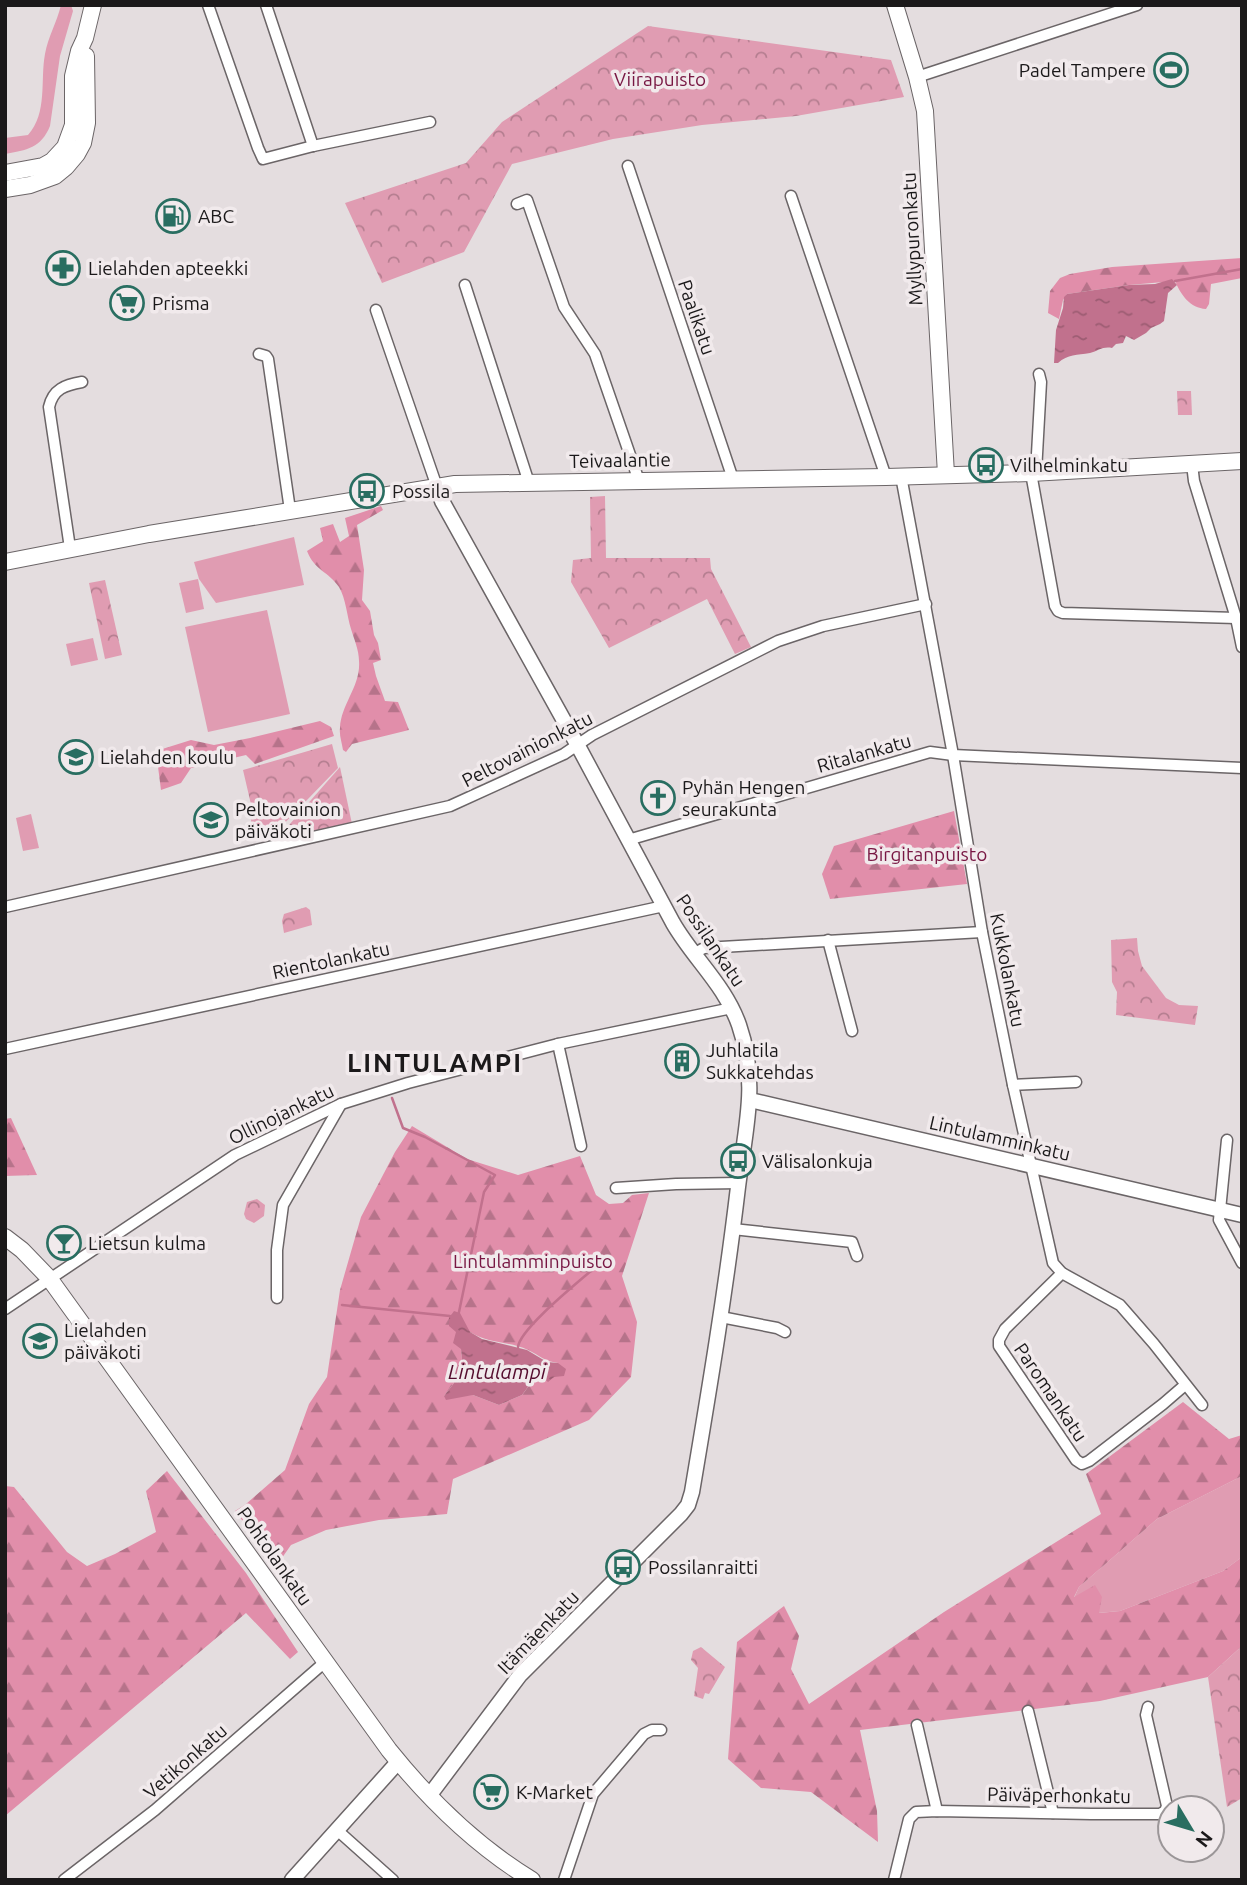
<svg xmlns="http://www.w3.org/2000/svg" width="1247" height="1885" viewBox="0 0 1247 1885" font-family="Ubuntu,sans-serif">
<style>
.grass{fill:#e09cb2}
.forest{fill:url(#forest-firs);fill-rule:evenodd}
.park{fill:url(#park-crowns)}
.water{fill:url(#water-ripples)}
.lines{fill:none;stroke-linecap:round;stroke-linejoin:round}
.stream{stroke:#c1718d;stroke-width:2.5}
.minor-casing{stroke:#6b6567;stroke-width:13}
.tertiary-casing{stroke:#6b6567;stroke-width:17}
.secondary-casing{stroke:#6b6567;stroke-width:18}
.minor{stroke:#fff;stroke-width:10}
.tertiary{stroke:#fff;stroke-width:14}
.secondary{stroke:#fff;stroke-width:16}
.labels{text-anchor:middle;stroke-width:7;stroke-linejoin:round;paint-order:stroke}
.poi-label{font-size:19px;fill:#1b191a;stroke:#f1eaec;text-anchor:start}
.park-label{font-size:19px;fill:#781743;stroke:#f1eaec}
.street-label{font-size:19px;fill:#1b191a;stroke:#f1eaec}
.water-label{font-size:21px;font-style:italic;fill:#550c2e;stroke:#f1eaec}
.district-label{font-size:26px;font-weight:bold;letter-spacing:2px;fill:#1b191a;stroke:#f1eaec}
</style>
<defs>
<pattern id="forest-firs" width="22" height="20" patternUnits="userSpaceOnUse" patternTransform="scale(1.75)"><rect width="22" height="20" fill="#e18eaa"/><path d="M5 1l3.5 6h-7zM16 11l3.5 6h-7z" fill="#b6738a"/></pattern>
<pattern id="park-crowns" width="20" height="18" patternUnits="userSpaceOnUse" patternTransform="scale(1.75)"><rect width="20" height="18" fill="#e09cb2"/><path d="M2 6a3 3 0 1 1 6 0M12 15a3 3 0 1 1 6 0" fill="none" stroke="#b57e90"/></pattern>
<pattern id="water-ripples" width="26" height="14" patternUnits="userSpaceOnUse" patternTransform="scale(1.75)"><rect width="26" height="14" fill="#c1718d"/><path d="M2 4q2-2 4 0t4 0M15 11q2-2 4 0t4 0" fill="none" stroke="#9c5c72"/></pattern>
</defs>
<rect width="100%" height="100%" fill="#e4dddf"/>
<g class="grass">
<path d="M61,5H71L73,11L60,56L50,126C41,148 27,150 5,154V138L28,135C48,113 40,80 45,54C48,37 57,22 61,5Z"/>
<path d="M294,537L304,585L216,603L199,579L194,562Z"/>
<path d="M198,579L204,609L186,613L179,583Z"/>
<path d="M267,610L290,714L208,732L185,627Z"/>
<path d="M93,638L98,660L71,666L66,644Z"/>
<path d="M31,814L39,848L23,851L16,818Z"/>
<path d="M1242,1476V1557L1223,1571L1120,1611L1098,1613L1074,1598L1079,1587L1157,1519Z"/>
</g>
<g class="forest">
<path d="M1242,258V278L1211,284L1209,304L1206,309C1190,308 1181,295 1175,281L1129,285L1067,294L1063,300L1059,319L1048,313L1050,291L1060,278L1070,274L1112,267Z"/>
<path d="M381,506L383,510L357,525L364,570L362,600L370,611L374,635L378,643L381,660L373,663L376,676L385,701L398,702L409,730L352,744L346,752L343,750C342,743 339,735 340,728C341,704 361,686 359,661C359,650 354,639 351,629C347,616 346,599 339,587C328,571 315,571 307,551L323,541L320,528L333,524L340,542L349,536L345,518Z"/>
<path d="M320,721L331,727L334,736L255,764L246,755L191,768L181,783L161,790L156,751L191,740L214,745L250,738Z"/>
<path d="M954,811L967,884L830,899L822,874L834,846Z"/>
<path d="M11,1118L37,1175L5,1176V1119Z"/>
<path d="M412,1126L467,1159L518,1175L580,1156L596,1195L609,1204L623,1203L632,1195L649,1193L622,1276L637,1322L631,1377L589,1420L453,1479L447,1514L379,1520L326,1530L291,1545L277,1565L235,1511L246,1504L285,1470L309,1404L327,1377L340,1290L361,1217L395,1152ZM470,1332C489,1344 509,1341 528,1350C541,1356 543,1361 558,1363L541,1375H537L522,1395L499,1405L473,1395L444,1396L454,1383L455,1370L462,1360L461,1348L456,1333Z"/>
<path d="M1183,1402L1229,1439L1242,1435V1476L1157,1519L1079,1587L1074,1597L1095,1585L1102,1597L1099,1613L1120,1611L1223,1571L1242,1557V1646L1208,1677L1100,1701L860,1730L877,1811L878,1842L811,1792L761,1788L728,1759L737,1642L784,1606L799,1636L791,1669L809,1704L944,1612L1101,1514L1086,1474Z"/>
<path d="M167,1471L246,1573L298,1652L290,1659L246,1613L5,1816V1486L14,1487L67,1552L87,1566L115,1554L156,1532L146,1491Z"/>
</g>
<g class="park">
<path d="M648,26L891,60L904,97L796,116L702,125L613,139L512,164L464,252L382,283L345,203L466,163L502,122Z"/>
<path d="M1177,391H1191L1192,415H1178Z"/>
<path d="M605,496L606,558H710L711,569L751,647L735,654L707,599L609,648L571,582L573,560L591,558L590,497Z"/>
<path d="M105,580L122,655L105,659L89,583Z"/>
<path d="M332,744L338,768L276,832L265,834L252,826L250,814L253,813L243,770Z"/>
<path d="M340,767L352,824L275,841Z"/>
<path d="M306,907L310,910L312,925L284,933L282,921L284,914Z"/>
<path d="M1137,938L1138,951L1142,966L1166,998L1179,1005L1198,1006L1195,1025L1116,1015L1117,992L1112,982L1111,940Z"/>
<path d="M257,1199L265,1205L264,1216L254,1223L246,1219L244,1214L247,1202Z"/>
<path d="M1242,1646V1798L1227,1807L1208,1677Z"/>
<path d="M701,1647L725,1667L709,1694L705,1693L703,1699L694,1696L698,1668L691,1660L693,1651Z"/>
</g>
<g class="water">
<path d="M1172,279L1177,285L1168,293L1164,321L1160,324L1151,328L1146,333L1134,340L1126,336L1123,343L1116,344L1112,348C1103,346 1098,351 1090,353C1077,355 1068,354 1058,363H1054L1056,330L1063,308L1064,297L1067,294L1129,285L1155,284Z"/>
<path d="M454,1311L460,1313L470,1332L482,1339L527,1350L547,1362L558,1363L566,1369L564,1376L554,1377L548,1382L541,1375H537L522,1395L499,1405L473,1395L446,1400L444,1396L454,1383L455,1370L462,1360L461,1349L453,1343L456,1332L449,1326V1318Z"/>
</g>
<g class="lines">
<g class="stream">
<path d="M1175,281L1242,269"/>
<path d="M392,1098L403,1128L425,1137L495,1175L484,1192L459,1312"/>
<path d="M342,1305L450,1316"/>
<path d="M518,1347C520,1329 576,1284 592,1270"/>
</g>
<g class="minor-casing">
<g id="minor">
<path d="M208,5L258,148L263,159L313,146L430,122"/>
<path d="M266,5L313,146"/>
<path d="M917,77L1137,5"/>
<path d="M628,166L733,479"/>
<path d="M791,196L886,477"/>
<path d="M517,204L527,200L564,307L595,354L639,481"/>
<path d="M465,285L529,483"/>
<path d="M376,310L437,487"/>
<path d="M259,354L266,356L268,359L290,510"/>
<path d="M1192,464L1194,481L1236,618L1242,647"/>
<path d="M1036,472L1041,382L1039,374"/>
<path d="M1031,473L1055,606L1058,611L1063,613L1236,618"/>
<path d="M901,476L953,755L982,932L1013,1085L1053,1263L1062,1273L1120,1305L1154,1344L1202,1405"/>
<path d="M70,548L49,407C53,389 65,385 82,382"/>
<path d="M628,840L930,752L953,755L1242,768"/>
<path d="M5,907L450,806L564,754L592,735L778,641L823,626L926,604"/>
<path d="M828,940L852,1031"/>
<path d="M695,953L704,948L982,932"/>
<path d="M558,1044L581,1146"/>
<path d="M5,1049L664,906"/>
<path d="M1013,1085L1076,1082"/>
<path d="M1227,1140L1219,1220L1242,1263"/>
<path d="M616,1188L676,1184L739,1183"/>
<path d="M733,1229L852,1242L857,1256"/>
<path d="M1062,1273L1005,1329L999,1340V1346L1076,1460L1082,1464L1089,1461L1163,1404L1185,1385"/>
<path d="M277,1298V1250L283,1205L341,1104"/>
<path d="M5,1309L235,1155L341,1104L408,1083L558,1044L732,1008"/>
<path d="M721,1317L777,1328L785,1332"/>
<path d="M1028,1711L1053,1813"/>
<path d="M917,1725L937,1811"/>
<path d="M337,1830L393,1880"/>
<path d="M64,1880L155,1810L325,1662"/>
<path d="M564,1880L593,1794L644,1734L652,1730H661"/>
<path d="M894,1880L909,1819L916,1812L937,1811L1091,1814H1160L1165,1811L1167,1806L1146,1715L1148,1707"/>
</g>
</g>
<g class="tertiary-casing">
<g id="tertiary">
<path d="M750,1100L1242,1215"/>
<path d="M429,1796L520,1675L681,1514L688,1505L692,1492C709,1391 726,1289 738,1187C745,1129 759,1083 739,1025C725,985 693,958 673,923L577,744L442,501L437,487"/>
<path d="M292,1880L398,1762"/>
</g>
</g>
<g class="secondary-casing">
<g id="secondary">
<path d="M895,5L917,77L925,111L946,474"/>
<path d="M5,173L43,166L52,161L65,147L73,125V76L79,51L85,38L93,5"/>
<path d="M5,189L30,185L55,176L66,167L77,154L83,143L87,123L86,56"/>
<path d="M5,562L149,534L455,484L886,477L1031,473L1242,461"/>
<path d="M5,1237L22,1250L49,1278L389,1750C430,1801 476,1846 532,1880"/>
</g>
</g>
<use href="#minor" class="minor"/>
<use href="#tertiary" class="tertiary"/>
<use href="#secondary" class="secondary"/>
</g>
<defs>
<g id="stadium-ring" transform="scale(1.75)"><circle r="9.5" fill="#f1eaec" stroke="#296e61" stroke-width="1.5"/><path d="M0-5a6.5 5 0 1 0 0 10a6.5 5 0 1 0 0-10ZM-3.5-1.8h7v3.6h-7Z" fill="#296e61"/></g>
<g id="fuel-ring" transform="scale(1.75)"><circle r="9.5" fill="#f1eaec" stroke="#296e61" stroke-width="1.5"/><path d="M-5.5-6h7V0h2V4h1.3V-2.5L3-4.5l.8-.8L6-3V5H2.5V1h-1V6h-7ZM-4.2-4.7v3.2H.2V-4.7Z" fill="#296e61"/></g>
<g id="pharmacy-ring" transform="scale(1.75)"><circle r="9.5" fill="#f1eaec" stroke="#296e61" stroke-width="1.5"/><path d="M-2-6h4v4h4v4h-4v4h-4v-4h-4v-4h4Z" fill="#296e61"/></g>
<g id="supermarket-ring" transform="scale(1.75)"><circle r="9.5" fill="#f1eaec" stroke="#296e61" stroke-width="1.5"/><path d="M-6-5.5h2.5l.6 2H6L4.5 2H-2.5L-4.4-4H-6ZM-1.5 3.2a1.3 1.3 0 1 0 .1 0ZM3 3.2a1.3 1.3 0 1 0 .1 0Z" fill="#296e61"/></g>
<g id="bus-ring" transform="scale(1.75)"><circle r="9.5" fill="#f1eaec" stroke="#296e61" stroke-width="1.5"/><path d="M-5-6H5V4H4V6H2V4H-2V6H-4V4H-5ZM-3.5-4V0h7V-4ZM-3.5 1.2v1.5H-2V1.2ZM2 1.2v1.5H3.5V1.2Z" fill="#296e61"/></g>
<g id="school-ring" transform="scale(1.75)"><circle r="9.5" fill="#f1eaec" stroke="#296e61" stroke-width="1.5"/><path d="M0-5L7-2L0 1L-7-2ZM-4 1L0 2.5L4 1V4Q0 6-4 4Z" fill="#296e61"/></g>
<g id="church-ring" transform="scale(1.75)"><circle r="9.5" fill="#f1eaec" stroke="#296e61" stroke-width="1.5"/><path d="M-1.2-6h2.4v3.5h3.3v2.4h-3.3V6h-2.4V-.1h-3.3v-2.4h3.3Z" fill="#296e61"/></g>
<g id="building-ring" transform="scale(1.75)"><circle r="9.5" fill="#f1eaec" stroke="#296e61" stroke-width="1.5"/><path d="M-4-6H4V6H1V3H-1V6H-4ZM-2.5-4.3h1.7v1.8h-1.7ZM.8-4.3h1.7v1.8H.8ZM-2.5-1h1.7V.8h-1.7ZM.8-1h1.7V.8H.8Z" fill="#296e61"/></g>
<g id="bar-ring" transform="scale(1.75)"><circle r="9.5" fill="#f1eaec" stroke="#296e61" stroke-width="1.5"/><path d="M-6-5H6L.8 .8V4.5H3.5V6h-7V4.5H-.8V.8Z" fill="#296e61"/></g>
</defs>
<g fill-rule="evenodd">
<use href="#stadium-ring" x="1171" y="70"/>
<use href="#fuel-ring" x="173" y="216"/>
<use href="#pharmacy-ring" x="63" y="268"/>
<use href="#supermarket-ring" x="127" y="303"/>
<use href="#bus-ring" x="986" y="465"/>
<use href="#bus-ring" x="367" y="491"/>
<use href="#school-ring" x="76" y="757"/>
<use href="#church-ring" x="658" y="798"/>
<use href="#school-ring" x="211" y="820"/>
<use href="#building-ring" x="682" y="1061"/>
<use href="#bus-ring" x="738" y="1161"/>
<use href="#bar-ring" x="64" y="1243"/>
<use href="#school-ring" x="40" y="1341"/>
<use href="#bus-ring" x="623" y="1567"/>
<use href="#supermarket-ring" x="491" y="1792"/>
</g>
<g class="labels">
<g class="poi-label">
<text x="1146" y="77" text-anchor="end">Padel Tampere</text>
<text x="198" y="223">ABC</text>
<text x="88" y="275">Lielahden apteekki</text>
<text x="152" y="310">Prisma</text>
<text x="1010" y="472">Vilhelminkatu</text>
<text x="392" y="498">Possila</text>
<text x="100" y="764">Lielahden koulu</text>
<text x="682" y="794">Pyhän Hengen<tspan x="682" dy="22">seurakunta</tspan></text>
<text x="235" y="816">Peltovainion<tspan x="235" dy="22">päiväkoti</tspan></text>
<text x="706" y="1057">Juhlatila<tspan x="706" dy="22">Sukkatehdas</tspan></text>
<text x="762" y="1168">Välisalonkuja</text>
<text x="88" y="1250">Lietsun kulma</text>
<text x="64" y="1337">Lielahden<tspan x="64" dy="22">päiväkoti</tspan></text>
<text x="648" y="1574">Possilanraitti</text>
<text x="516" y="1799">K-Market</text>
</g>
<g class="park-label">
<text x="660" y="86">Viirapuisto</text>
<text x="927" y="861">Birgitanpuisto</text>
<text x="533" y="1268">Lintulamminpuisto</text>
</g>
<g class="street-label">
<text transform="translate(912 239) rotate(-93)" y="7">Myllypuronkatu</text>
<text transform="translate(697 317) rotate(71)" y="7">Paalikatu</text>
<text transform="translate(620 460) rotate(-1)" y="7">Teivaalantie</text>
<text transform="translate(527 749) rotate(-27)" y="7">Peltovainionkatu</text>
<text transform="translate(864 753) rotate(-16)" y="7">Ritalankatu</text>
<text transform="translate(711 940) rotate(56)" y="7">Possilankatu</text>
<text transform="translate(331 960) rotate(-12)" y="7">Rientolankatu</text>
<text transform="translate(1008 970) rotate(79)" y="7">Kukkolankatu</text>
<text transform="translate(281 1114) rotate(-26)" y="7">Ollinojankatu</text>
<text transform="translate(1000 1138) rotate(13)" y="7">Lintulamminkatu</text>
<text transform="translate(1051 1392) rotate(56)" y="7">Paromankatu</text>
<text transform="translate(275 1556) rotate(55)" y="7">Pohtolankatu</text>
<text transform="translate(538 1632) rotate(-46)" y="7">Itämäenkatu</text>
<text transform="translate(185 1761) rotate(-41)" y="7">Vetikonkatu</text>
<text transform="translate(1059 1795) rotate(1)" y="7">Päiväperhonkatu</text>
</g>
<g class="water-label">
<text x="497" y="1379">Lintulampi</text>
</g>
<g class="district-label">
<text x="435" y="1072">LINTULAMPI</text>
</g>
</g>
<rect width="1247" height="1885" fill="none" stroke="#1b191a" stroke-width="14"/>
<g transform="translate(1191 1829) rotate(128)"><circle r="33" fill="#f1eaec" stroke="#9b9698" stroke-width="2"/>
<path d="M0-5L12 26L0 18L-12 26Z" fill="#296e61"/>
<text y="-10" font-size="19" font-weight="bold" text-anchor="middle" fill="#1b191a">N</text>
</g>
</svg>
